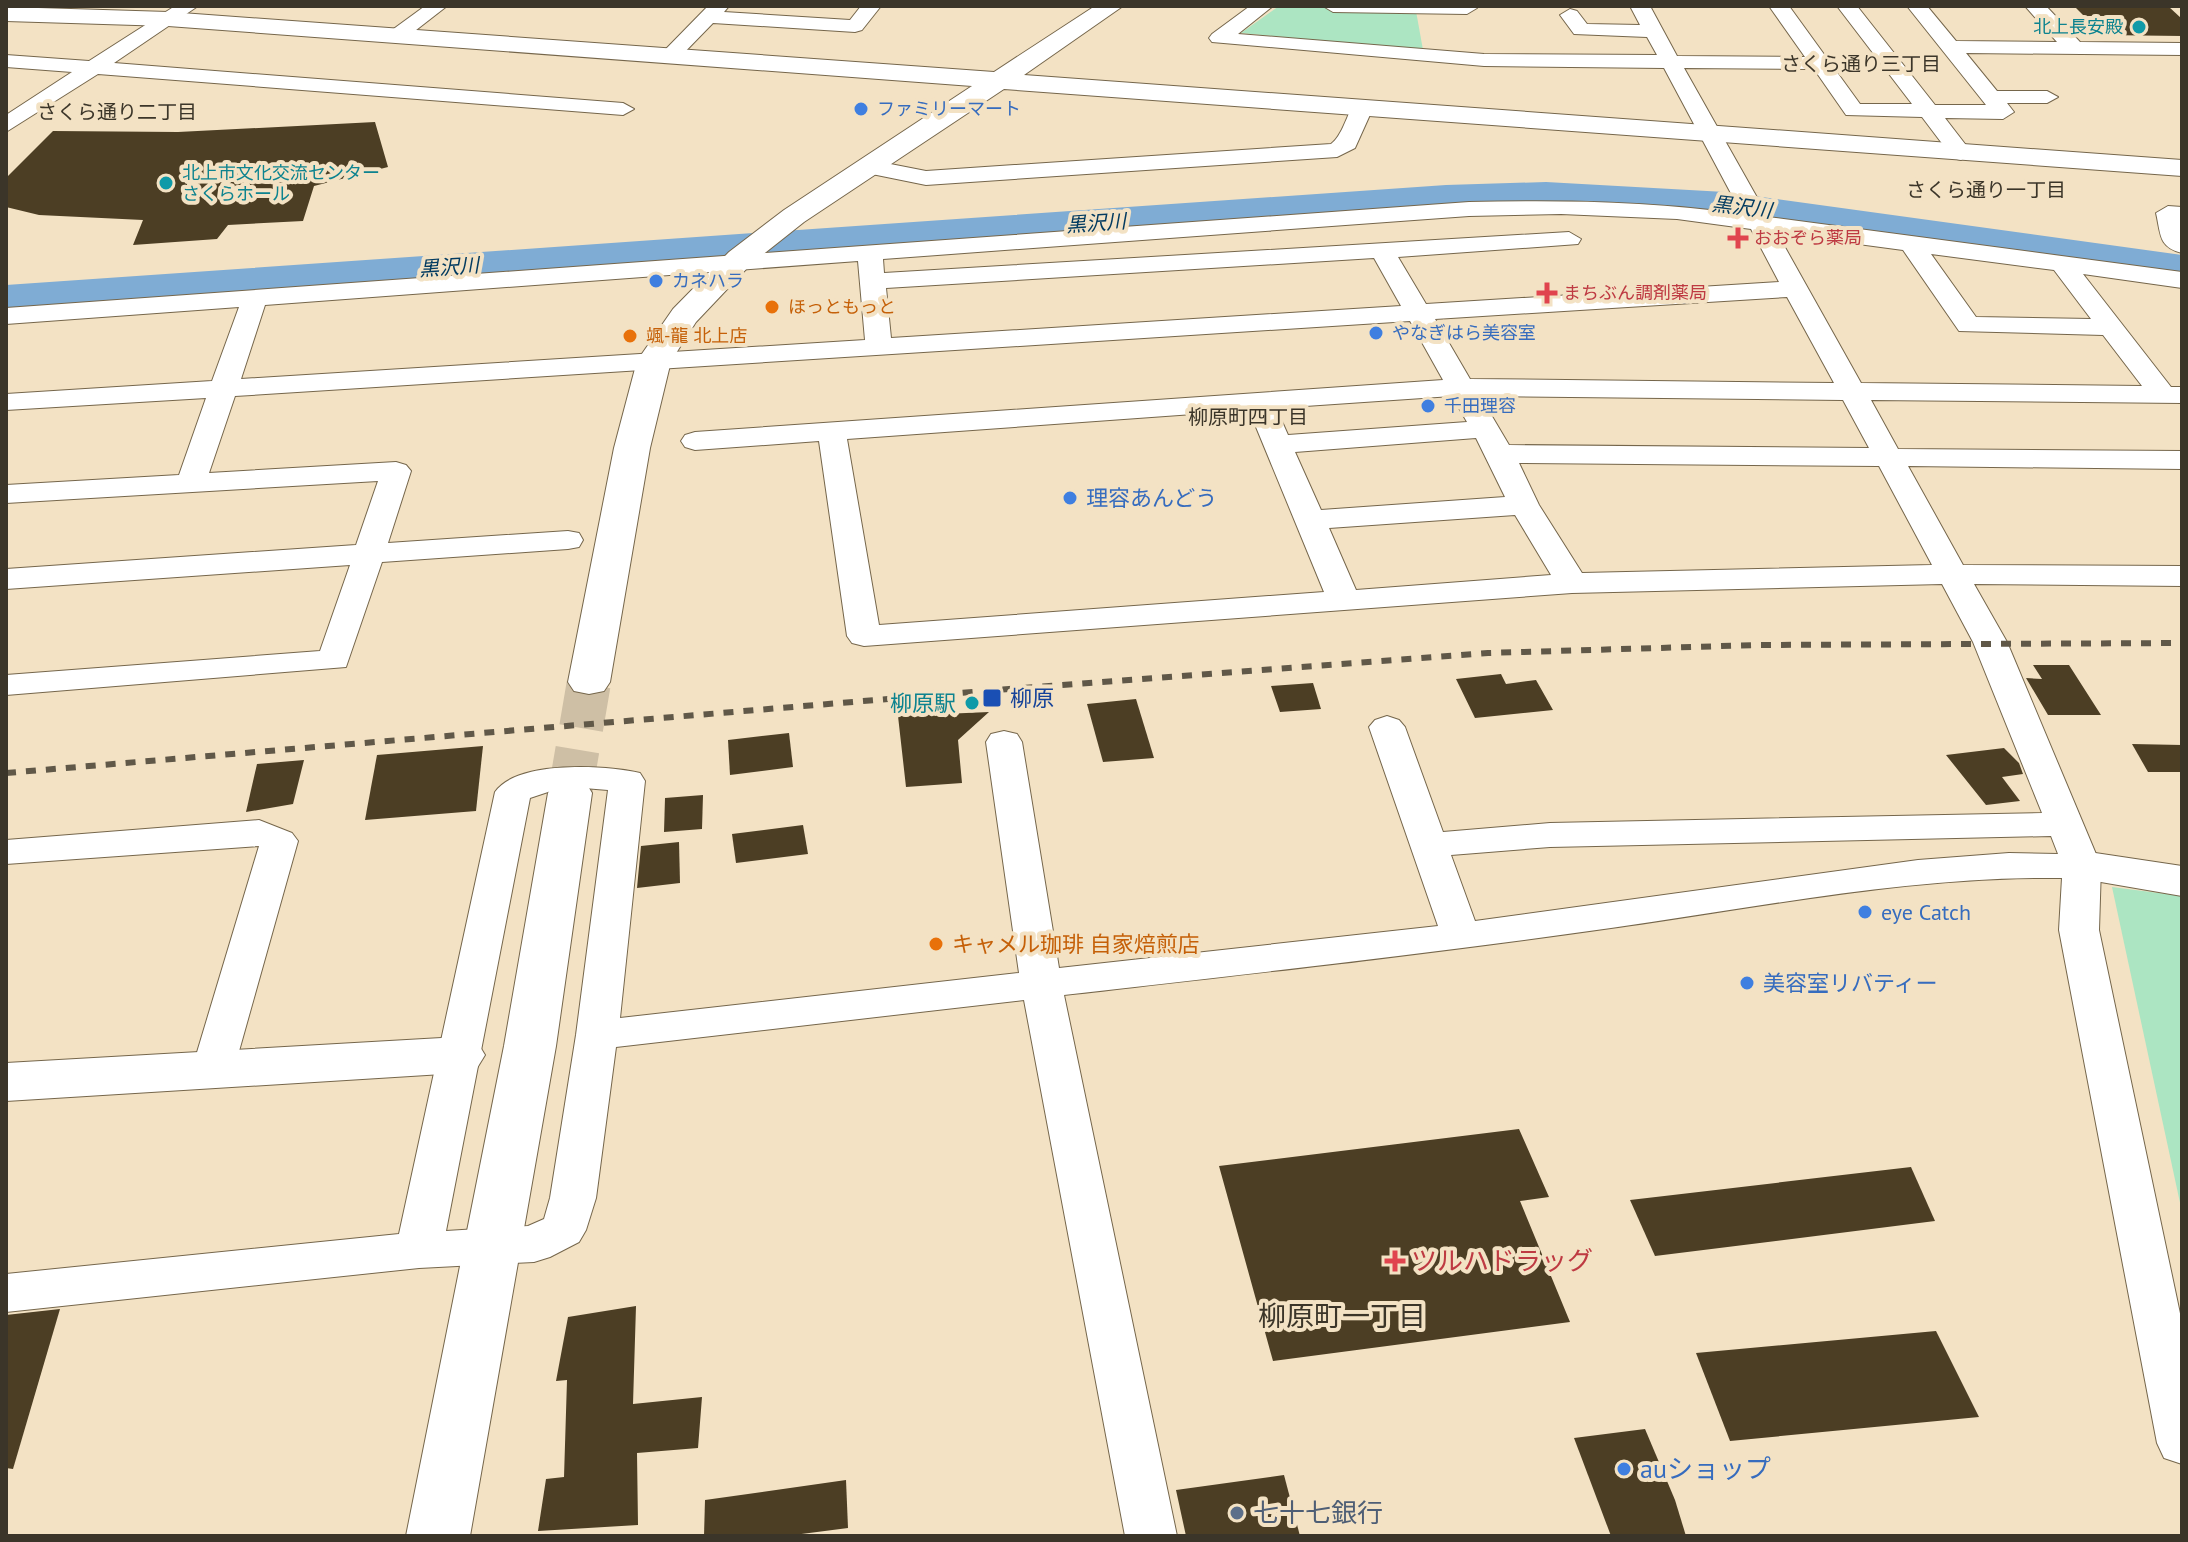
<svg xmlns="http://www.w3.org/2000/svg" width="2188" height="1542" viewBox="0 0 2188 1542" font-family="'PT Sans','Noto Sans JP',sans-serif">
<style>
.green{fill:#ace5c2}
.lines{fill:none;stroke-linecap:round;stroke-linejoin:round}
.river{fill:#7facd4;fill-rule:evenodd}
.building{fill:#4c3e24}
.tertiary-tunnel{stroke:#cebfa5;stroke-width:44;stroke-dasharray:44 22;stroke-linecap:butt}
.minor-casing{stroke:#75664b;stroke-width:2}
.tertiary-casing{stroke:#75664b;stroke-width:2}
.minor{fill:#fff;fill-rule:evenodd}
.tertiary{fill:#fff;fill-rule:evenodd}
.rail{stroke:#605848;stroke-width:6;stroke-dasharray:10 10;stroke-linecap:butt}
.culture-dot{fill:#0f9aa8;stroke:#f3e2c4;stroke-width:3}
.shop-dot{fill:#3f7fe0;stroke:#f3e2c4;stroke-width:3}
.health-dot{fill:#e0444e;stroke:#f3e2c4;stroke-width:3}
.food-dot{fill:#e8710a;stroke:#f3e2c4;stroke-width:3}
.transit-dot{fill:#1a4fb4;stroke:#f3e2c4;stroke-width:3}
.service-dot{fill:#5c6f8a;stroke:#f3e2c4;stroke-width:3}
.labels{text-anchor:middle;stroke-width:8;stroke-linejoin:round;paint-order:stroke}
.far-culture-label{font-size:18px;fill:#0d838f;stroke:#f3e2c4;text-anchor:end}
.far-shop-label{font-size:18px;fill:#366cbe;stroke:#f3e2c4;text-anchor:start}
.far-health-label{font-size:18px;fill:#be3a42;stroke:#f3e2c4;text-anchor:start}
.far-food-label{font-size:18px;fill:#c56008;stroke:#f3e2c4;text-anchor:start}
.far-neighbourhood-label{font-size:20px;fill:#3b3529;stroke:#f3e2c4}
.far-water-label{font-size:20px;font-style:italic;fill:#033b60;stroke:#f3e2c4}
.shop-label{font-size:22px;fill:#366cbe;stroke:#f3e2c4;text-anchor:start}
.transit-label{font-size:22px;fill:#164399;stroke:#f3e2c4;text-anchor:start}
.culture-label{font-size:22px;fill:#0d838f;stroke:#f3e2c4;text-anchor:end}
.food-label{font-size:22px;fill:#c56008;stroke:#f3e2c4;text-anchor:start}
.near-health-label{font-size:26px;fill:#be3a42;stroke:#f3e2c4;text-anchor:start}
.near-shop-label{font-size:26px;fill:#366cbe;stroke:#f3e2c4;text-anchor:start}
.near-service-label{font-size:26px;fill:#4e5e75;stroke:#f3e2c4;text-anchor:start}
.near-neighbourhood-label{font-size:28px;fill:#3b3529;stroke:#f3e2c4}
</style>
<rect width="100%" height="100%" fill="#f3e2c4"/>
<g class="green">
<path d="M1279,6L1416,11L1423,50L1241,33Z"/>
<path d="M2112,887L2182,896V1212Z"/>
</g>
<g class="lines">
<path class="river" d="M1546,182L1725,192L2182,255V279L1725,214L1546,204L1446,207L6,309V285L1446,185Z"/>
</g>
<g class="building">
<path d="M2074,6H2168L2182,19V36L2103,35Z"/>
<path d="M375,122L388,167L314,186L303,221L228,225L217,239L133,245L143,220L39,215L6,207V178L53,131L178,132Z"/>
<path d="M2033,665H2069L2101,715H2048L2026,678L2042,679Z"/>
<path d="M1501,674L1506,684L1536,680L1553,710L1475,718L1456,679Z"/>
<path d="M1313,683L1321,709L1280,712L1271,686Z"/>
<path d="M1136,699L1154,758L1103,762L1087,704Z"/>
<path d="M989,712L958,740L962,783L906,787L898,716Z"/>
<path d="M789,733L793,767L730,775L728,740Z"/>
<path d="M2132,744L2182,745V772H2148Z"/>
<path d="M483,746L476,811L365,820L377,755Z"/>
<path d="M2004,748L2019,763L2023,774L2002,777L2020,801L1986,805L1946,755Z"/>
<path d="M304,760L293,804L246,812L257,764Z"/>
<path d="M703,795L702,829L664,832L665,798Z"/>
<path d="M803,825L808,854L736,863L732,834Z"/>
<path d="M679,842L680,883L637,888L641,846Z"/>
<path d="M1519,1129L1549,1197L1520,1201L1570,1322L1273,1361L1219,1166Z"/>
<path d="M1911,1167L1935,1221L1655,1256L1630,1200Z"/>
<path d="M636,1306L633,1404L702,1397L698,1448L637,1453L638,1525L538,1531L546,1479L564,1477L567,1380L556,1381L568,1317Z"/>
<path d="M60,1309L13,1469L6,1468V1315Z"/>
<path d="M1936,1331L1979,1417L1730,1441L1696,1353Z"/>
<path d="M1645,1429L1675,1500L1686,1536H1611L1574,1438Z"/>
<path d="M1284,1475L1300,1536H1186L1176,1490Z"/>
<path d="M846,1480L848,1528L786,1536H704L705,1500Z"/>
</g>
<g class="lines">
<path class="tertiary-tunnel" d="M570,793L589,682"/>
<g class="minor-casing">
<g id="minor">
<path d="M175,6H198L114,63L623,103L634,109L623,115L98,74L6,132V115L72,72L6,67V55L89,61Z"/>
<path d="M425,6H447L402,41H388L385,37L388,33Z"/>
<path d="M708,6H729L724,12L850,20L861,6H881L862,30L855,32L713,23L676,61H662L659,57L662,53Z"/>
<path d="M1250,6H1273L1238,34L1484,54L1657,55L1647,37L1574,34L1560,15L1570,9L1577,11L1587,24L1640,25L1630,6H1650L1677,56L1805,57L1769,6H1789L1860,104H1912L1837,6H1857L1935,105H1986L1907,6H1927L1956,41L2057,42L2025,6H2046L2080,42L2182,43V55L1966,53L1997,91H2047L2058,97L2047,103H2007L2014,112L2003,119L1945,118L1972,153L1961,160L1953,158L1922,117L1846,115L1814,69L1684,68L1768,217L2182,272V288L2083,274L2171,387H2182V403L1871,400L1898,449L2182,451V469L1908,466L1963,565L2182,566V586L1974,584L2007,642L2101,866L2099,930L2182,1323V1464L2164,1458L2157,1443L2059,930L2062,878C1911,876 1760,907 1611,928C1429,954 1247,974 1064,995L1177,1536H1125L1024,1000L616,1047L596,1198L586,1230L579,1242L550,1257L534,1262L419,1268L6,1312V1274L399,1234L495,792C517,760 606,765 640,773L645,781L620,1018L1019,973L986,742L991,734L1004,731L1017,734L1022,742L1059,968L1438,926L1369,727L1375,720L1387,716L1399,720L1405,727L1443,832L1550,823L2042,813L1973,642L1942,584L1572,593L864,646L852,643L847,636L819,441L695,450L685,447L681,441L685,435L695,432L1443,380L1410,321L235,396L209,473L396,462L406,465L411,471L388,543L568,531L579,533L583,540L579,547L568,549L382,562L346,667L6,695V675L320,651L350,565L6,589V569L356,545L378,481L6,503V485L179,475L206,398L6,410V394L212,381L239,307L6,324V308L1469,202C1561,200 1651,201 1742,214L1664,68L1484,66L1212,42L1209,38L1212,34ZM1561,214L1677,219L1751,229L1779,282L1426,304L1398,257L1578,244L1581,239L1569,232L884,273L883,259L1469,216ZM1777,233L1903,250L1959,331L2103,335L2142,386L1861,383ZM1931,254L2054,270L2091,319L1976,317ZM1374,258L1401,306L891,338L886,288ZM858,261L865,340L241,379L265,305ZM1787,297L1834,383L1470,379L1435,319ZM1452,396L1467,422L1288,435L1276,408ZM1480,396L1843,400L1869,448L1509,445ZM1249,410L1324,592L879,625L847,439ZM1476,438L1505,497L1321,510L1295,452ZM1519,463L1879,466L1932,565L1582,573L1539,505ZM1515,515L1551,575L1356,590L1329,528ZM584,788L608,790L576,1035L550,1198L544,1219L528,1226L446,1231L530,798L554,790ZM2051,836L2058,854L2009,853L1918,860L1475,921L1451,855L1550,847Z"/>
<path d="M1323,6H1475L1477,8L1467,14L1333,12Z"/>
<path d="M1362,102L1373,108L1355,148L1337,157L926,185L862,172L859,167L870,160L926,171L1331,144C1342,136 1347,115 1354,103Z"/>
<path d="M2168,206L2182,207V253C2158,247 2161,234 2156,213Z"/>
<path d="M259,820L292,833L298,841L234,1069L228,1080L213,1084L198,1080L192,1069L259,846L6,864V840Z"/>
</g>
</g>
<g class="tertiary-casing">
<g id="tertiary">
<path d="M1095,6H1123L1024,75L2182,160V176L1004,89L804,222L751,264L696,322L671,361L650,448L610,682L604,691L589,694L574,691L568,682L614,448L637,361L673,309L729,252L784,210L972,86L168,26L6,21V7L168,12L994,72Z"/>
<path d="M570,779L586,783L592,793L556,1046L470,1536H406L504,1046L548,793L554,783Z"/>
<path d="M2082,851L2182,866V896L2066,876L2059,866L2066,856Z"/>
<path d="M459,1037L477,1042L485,1055L477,1068L459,1073L6,1101V1063Z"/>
</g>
</g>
<use href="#minor" class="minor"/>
<use href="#tertiary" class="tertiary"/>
<path class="rail" d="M6,773L983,691L1488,653L1759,645L2182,643"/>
</g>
<g class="culture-dot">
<circle cx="2139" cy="27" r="8"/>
<circle cx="166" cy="183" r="8"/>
<circle cx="972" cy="703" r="8"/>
</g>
<g class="shop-dot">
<circle cx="861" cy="109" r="8"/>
<circle cx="656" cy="281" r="8"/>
<circle cx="1376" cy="333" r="8"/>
<circle cx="1428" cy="406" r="8"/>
<circle cx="1070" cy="498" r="8"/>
<circle cx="1865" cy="912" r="8"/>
<circle cx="1747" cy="983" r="8"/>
<circle cx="1624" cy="1469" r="8"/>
</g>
<g class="health-dot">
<path d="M1734 226h8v8h8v8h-8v8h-8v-8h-8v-8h8z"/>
<path d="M1543 281h8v8h8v8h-8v8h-8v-8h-8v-8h8z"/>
<path d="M1391 1249h8v8h8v8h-8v8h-8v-8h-8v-8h8z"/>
</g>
<g class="food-dot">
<circle cx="772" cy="307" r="8"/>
<circle cx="630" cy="336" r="8"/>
<circle cx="936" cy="944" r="8"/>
</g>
<rect class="transit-dot" x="982" y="688" width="20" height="20" rx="4"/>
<circle class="service-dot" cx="1237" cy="1513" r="8"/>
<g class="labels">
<g class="far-culture-label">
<text x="2123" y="33">北上長安殿</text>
<text x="182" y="179" text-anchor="start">北上市文化交流センター<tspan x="182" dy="21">さくらホール</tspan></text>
</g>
<g class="far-shop-label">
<text x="877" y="115">ファミリーマート</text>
<text x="672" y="287">カネハラ</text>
<text x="1392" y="339">やなぎはら美容室</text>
<text x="1444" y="412">千田理容</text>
</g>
<g class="far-health-label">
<text x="1754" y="244">おおぞら薬局</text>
<text x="1563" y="299">まちぶん調剤薬局</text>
</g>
<g class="far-food-label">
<text x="788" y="313">ほっともっと</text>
<text x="646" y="342">颯-龍 北上店</text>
</g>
<g class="far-neighbourhood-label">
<text x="1861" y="71">さくら通り三丁目</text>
<text x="117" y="119">さくら通り二丁目</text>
<text x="1986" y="197">さくら通り一丁目</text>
<text x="1248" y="424">柳原町四丁目</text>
</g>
<g class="far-water-label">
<text transform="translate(1742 207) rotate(7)" y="7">黒沢川</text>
<text transform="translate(1096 223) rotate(-4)" y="7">黒沢川</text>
<text transform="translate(449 267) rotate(-4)" y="7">黒沢川</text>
</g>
<g class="shop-label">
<text x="1086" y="506">理容あんどう</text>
<text x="1881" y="920">eye Catch</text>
<text x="1763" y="991">美容室リバティー</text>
</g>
<g class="transit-label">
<text x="1010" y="706">柳原</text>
</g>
<g class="culture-label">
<text x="956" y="711">柳原駅</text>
</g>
<g class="food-label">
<text x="952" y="952">キャメル珈琲 自家焙煎店</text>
</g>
<g class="near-health-label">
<text x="1411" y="1270">ツルハドラッグ</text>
</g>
<g class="near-shop-label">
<text x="1640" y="1478">auショップ</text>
</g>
<g class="near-service-label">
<text x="1253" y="1522">七十七銀行</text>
</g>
<g class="near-neighbourhood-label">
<text x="1342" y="1326">柳原町一丁目</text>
</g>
</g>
<rect width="2188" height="1542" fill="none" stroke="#3b3529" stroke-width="16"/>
</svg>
